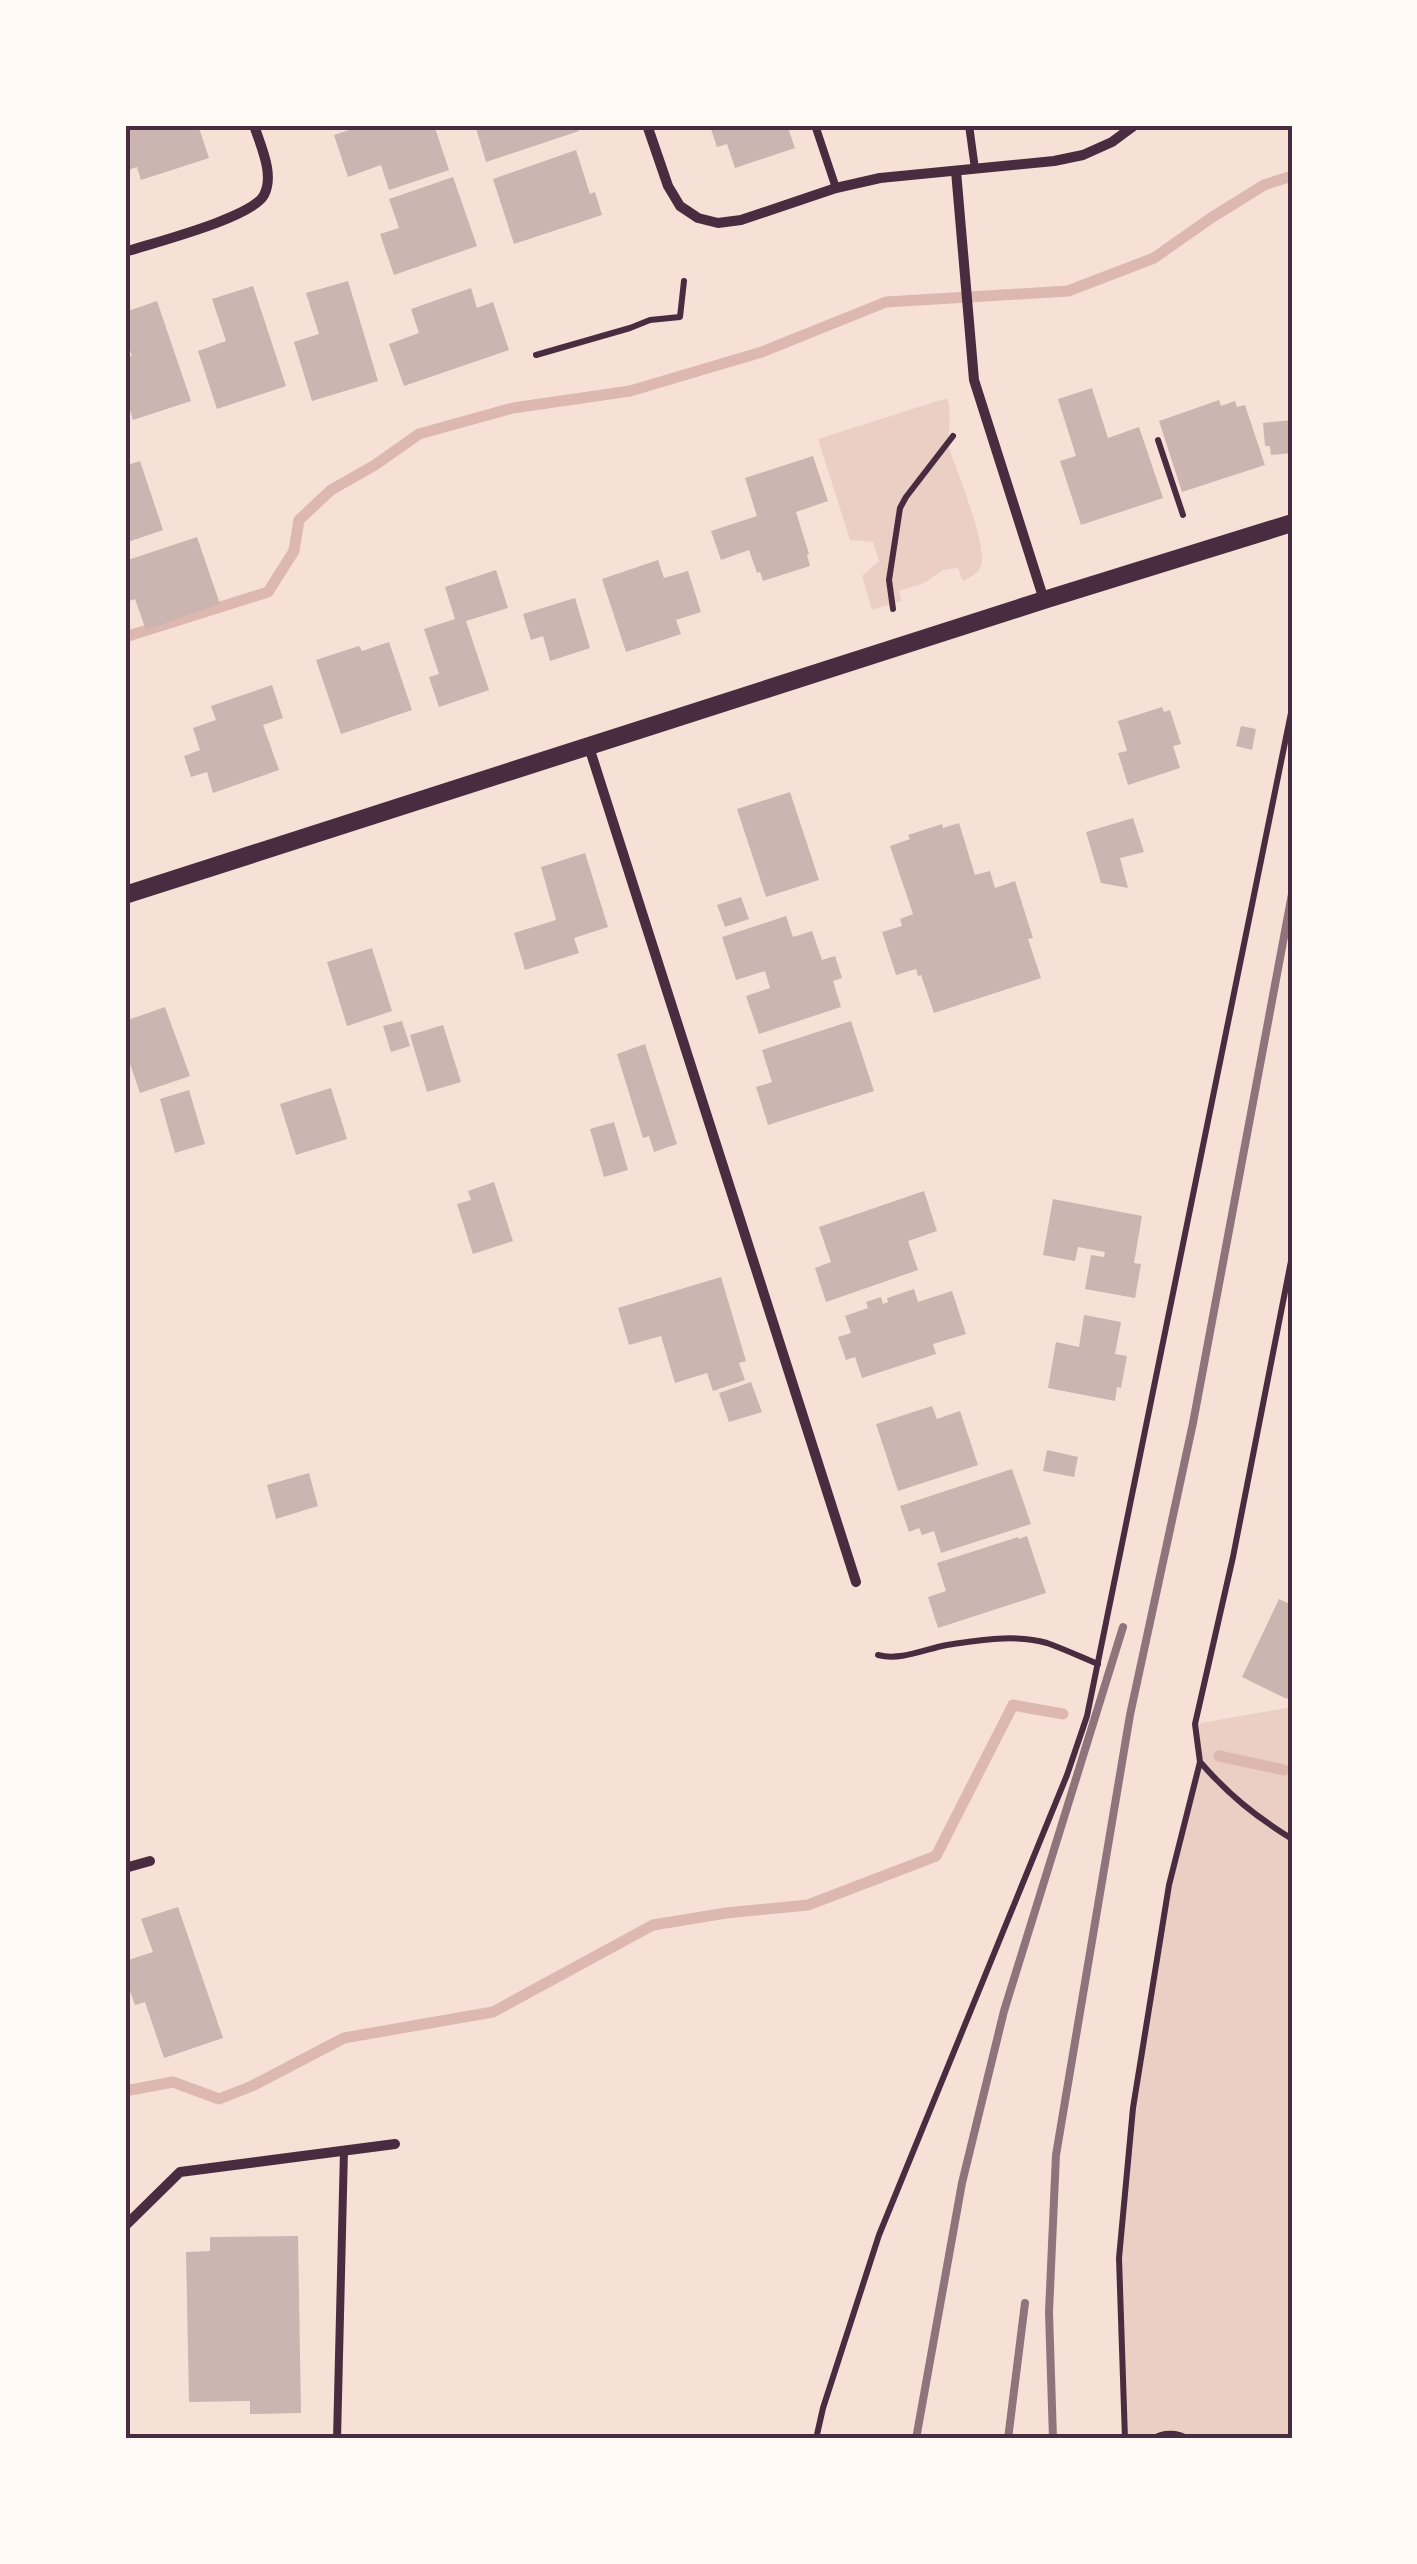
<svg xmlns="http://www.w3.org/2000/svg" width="1417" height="2564" viewBox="0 0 1417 2564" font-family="Barlow,sans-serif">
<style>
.green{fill:#ebcfc5}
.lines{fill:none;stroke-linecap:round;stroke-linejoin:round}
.stream{stroke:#dcb8b0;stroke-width:11}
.building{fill:#ccb4b1}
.path{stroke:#4a2c40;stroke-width:6}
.service{stroke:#4a2c40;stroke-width:8}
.minor{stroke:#4a2c40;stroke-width:10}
.tertiary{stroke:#4a2c40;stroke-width:18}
.rail{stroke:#8f747c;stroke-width:8}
.neatline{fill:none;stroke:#4a2c40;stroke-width:4}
</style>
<rect width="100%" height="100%" fill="#f7e1d7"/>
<g class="green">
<path d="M947,398C953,411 947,433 949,448C957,471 988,547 981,566C978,574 971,577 963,581L958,568L943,570L924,583L899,591L902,601L872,610L862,576L879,561L873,542L850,540L818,439Z"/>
<path d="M1292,1707V2439H1125L1119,2258L1133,2108L1169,1885L1200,1762L1195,1724Z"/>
</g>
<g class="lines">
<g class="stream">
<path d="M125,637L268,592L294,551L299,520L331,490L375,465L419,434L513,408L630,391L762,352L886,302L1068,291L1154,258L1211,218L1264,185L1292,176"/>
<path d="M1219,1756L1284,1770"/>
<path d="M125,2091L173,2082L219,2099L252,2086L344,2038L493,2012L653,1925L726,1913L808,1905L936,1856L1013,1705L1063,1714"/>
</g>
</g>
<g class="building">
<path d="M125,125H198L209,158L141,180L137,167L125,171Z"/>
<path d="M364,125H434L449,170L389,190L381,165L348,177L334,135Z"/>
<path d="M475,125H577L579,131L486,162Z"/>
<path d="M721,125H787L795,148L735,168L727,144L717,147L711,129Z"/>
<path d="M576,150L590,194L595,192L602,215L514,244L493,179Z"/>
<path d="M453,177L477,246L394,275L380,234L399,228L389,199Z"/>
<path d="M348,281L378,381L312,401L294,342L319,334L306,293Z"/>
<path d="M253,286L286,386L217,409L198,351L226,341L212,299Z"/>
<path d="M471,288L477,308L493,302L509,350L404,386L389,344L419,333L411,309Z"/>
<path d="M157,301L191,401L133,420L128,403H125V358L132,356L125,335V312Z"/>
<path d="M1092,388L1108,438L1139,427L1163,498L1081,525L1060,461L1076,456L1058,399Z"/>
<path d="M1219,400L1221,406L1235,401L1237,407L1245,405L1265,465L1182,492L1159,421Z"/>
<path d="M1292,420V453L1271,455L1270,446H1265L1263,423Z"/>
<path d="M813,456L828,501L796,512L809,554L807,555L810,566L763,581L760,572L757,573L749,550L721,560L711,531L757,516L745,478Z"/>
<path d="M140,461L163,530L125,543V466Z"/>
<path d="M197,537L220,604L146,630L135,599L125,602V561Z"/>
<path d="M658,560L664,578L688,571L701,612L676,620L681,634L626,652L602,579Z"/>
<path d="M496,570L508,608L466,621L489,690L439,707L429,677L439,674L424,629L455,619L445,587Z"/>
<path d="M575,598L590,648L550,661L543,636L531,640L523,614Z"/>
<path d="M389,642L412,710L341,734L316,660L359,646L362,651Z"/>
<path d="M272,685L283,718L263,725L279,770L213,793L207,772L191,777L184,756L200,750L193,728L216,720L211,706Z"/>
<path d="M1162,707L1164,712L1170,710L1181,744L1173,746L1180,768L1128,785L1118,753L1127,751L1118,721Z"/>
<path d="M1241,726L1256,729L1252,750L1236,746Z"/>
<path d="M790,792L819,880L766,897L737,809Z"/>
<path d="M1133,818L1144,852L1120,858L1128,888L1101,883L1086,832Z"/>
<path d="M959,823L975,875L990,871L995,888L1015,881L1033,938L1028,939L1041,978L934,1013L921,975L918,976L916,969L896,975L882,932L902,926L900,919L913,914L890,846L910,839L908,835L942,824L943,828Z"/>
<path d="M585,853L608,927L574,938L579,953L525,970L514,933L556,920L541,867Z"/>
<path d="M741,897L749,919L725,927L717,905Z"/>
<path d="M786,916L793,937L812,931L822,960L835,956L842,978L833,981L841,1007L759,1034L746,996L770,988L765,971L736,980L722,937Z"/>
<path d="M372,948L392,1011L347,1026L327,962Z"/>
<path d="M165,1007L190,1076L140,1093L125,1049V1021Z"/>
<path d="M402,1021L410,1046L391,1052L383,1026Z"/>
<path d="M851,1021L874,1091L768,1125L756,1087L772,1082L762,1050Z"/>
<path d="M443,1025L461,1082L427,1092L410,1035Z"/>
<path d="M645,1044L677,1144L654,1152L649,1136L643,1138L617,1054Z"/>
<path d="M331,1088L347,1139L296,1155L280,1104Z"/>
<path d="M189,1090L205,1144L175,1153L160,1099Z"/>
<path d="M614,1122L628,1170L604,1177L590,1129Z"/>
<path d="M494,1182L513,1241L473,1254L457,1204L471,1200L468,1191Z"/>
<path d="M924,1191L937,1231L908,1241L918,1270L826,1302L815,1268L831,1262L819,1227Z"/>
<path d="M1053,1199L1142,1216L1134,1263L1141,1264L1135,1298L1085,1289L1091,1255L1104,1257L1105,1252L1078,1247L1075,1261L1043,1255Z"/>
<path d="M721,1277L746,1361L739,1363L745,1380L713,1391L707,1373L675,1383L661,1336L629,1345L618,1308Z"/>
<path d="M914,1289L918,1302L952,1291L966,1334L933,1344L936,1354L862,1378L855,1357L846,1360L838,1337L851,1333L845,1316L868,1308L866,1302L881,1297L883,1304L888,1302L887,1298Z"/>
<path d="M1084,1315L1121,1322L1115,1354L1127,1356L1121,1388L1117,1387L1115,1401L1048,1388L1056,1342L1079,1347Z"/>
<path d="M751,1382L762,1412L729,1422L719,1393Z"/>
<path d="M932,1406L937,1419L960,1411L978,1465L898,1491L876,1424Z"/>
<path d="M1047,1450L1078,1457L1074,1477L1043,1471Z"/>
<path d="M1012,1469L1031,1524L941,1553L934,1531L922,1535L919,1528L909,1532L900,1506Z"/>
<path d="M309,1473L318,1506L276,1519L267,1485Z"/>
<path d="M1027,1536L1046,1593L938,1628L928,1597L946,1591L937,1563L1018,1537L1019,1539Z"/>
<path d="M1279,1599L1292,1605V1688L1287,1699L1242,1677Z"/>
<path d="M178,1907L223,2038L164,2058L145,2002L135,2005L125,1977V1961L153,1952L141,1919Z"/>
<path d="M298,2236L301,2413L250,2414V2401L189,2402L186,2252L210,2251V2237Z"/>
</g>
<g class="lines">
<g class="path">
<path d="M536,355L630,328L650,320L680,317L684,281"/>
<path d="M1158,440L1183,515"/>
<path d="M893,609L889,580L900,508L906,497L953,436"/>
<path d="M878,1655C901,1661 925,1649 947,1645C979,1640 1016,1634 1047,1643C1064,1649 1081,1657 1098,1664"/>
<path d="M1201,1763C1229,1795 1255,1816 1292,1839"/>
<path d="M816,2439L823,2408L879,2235L1067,1775L1087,1716L1292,708"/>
<path d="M1125,2439L1119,2258L1133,2108L1169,1885L1200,1762L1195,1724L1233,1557L1292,1256"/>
<path d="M1153,2439C1162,2432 1178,2432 1188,2439"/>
</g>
<g class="service">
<path d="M815,125L836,188"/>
<path d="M969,125L975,169"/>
<path d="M337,2439L344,2150"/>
</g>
<g class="minor">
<path d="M647,125L668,186L680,206L698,218L718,223L741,220L836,188L880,178L1054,161L1083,155L1112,142L1135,125"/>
<path d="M956,171L974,380L1044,600"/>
<path d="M125,252C152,243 252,218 264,195C275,174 260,145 254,125"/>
<path d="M589,747L856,1582"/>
<path d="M125,1868L150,1861"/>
<path d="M125,2226L180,2172L395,2144"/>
</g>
<path class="tertiary" d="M125,895L1044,600L1292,523"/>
<g class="rail">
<path d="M916,2439L962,2183L1004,2011L1123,1627"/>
<path d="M1008,2439L1025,2303"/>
<path d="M1053,2439L1049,2312L1056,2155L1130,1715L1193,1423L1292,894"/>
</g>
</g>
<rect width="1417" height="2564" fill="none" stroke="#fffaf5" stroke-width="255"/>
<rect x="128" y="128" width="1162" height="2308" class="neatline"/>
</svg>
